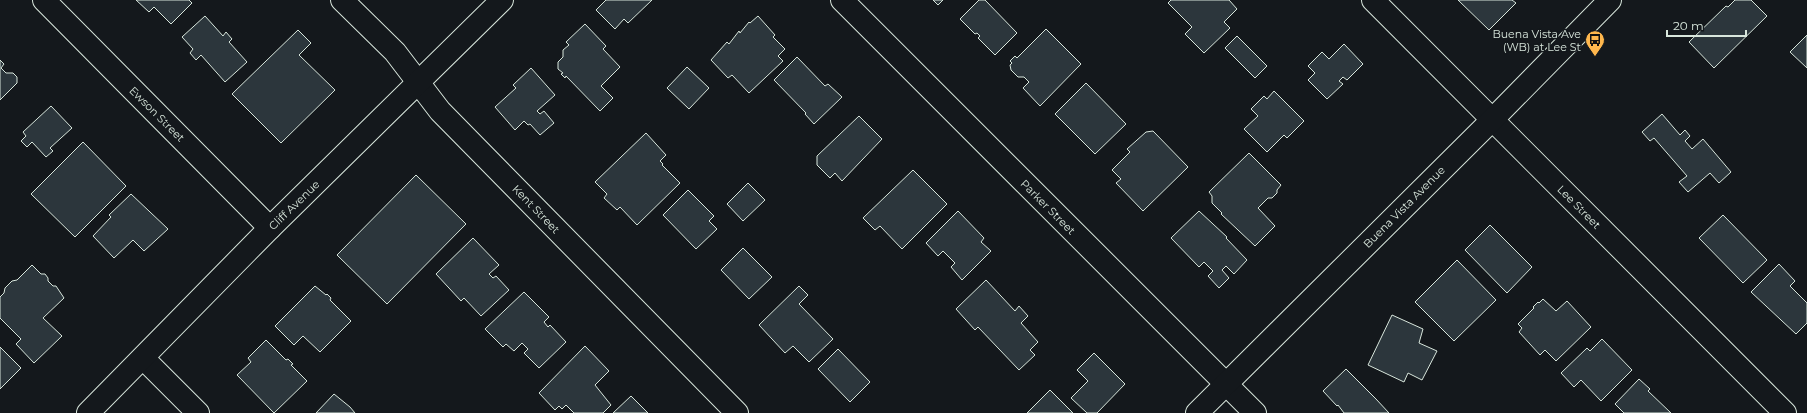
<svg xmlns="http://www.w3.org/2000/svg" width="1807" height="413" viewBox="0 0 1807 413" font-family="Montserrat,sans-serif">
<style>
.building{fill:#2c363c;stroke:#d8e6dc}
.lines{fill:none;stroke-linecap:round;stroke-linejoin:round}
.street-casing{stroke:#d8e6dc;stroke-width:24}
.secondary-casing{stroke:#d8e6dc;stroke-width:24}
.street{stroke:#14181c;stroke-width:22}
.secondary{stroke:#14181c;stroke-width:22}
.labels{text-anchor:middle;stroke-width:3;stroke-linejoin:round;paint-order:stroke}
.poi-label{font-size:11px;fill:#d8e6dc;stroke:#14181c;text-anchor:end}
.street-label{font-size:11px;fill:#d8e6dc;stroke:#14181c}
</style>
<rect width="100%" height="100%" fill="#14181c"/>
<g class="building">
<path d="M136,0H189L192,3L171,24L154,7L149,12Z"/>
<path d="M606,0H652L628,23L624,19L615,29L596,10Z"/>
<path d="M933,0H943L938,5Z"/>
<path d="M979,0H985L1017,33L995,55L978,38L980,36L977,33L975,34L960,19Z"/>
<path d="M1171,0H1229L1237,9L1224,22L1230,28L1204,53L1185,34L1192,27L1168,3Z"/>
<path d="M1458,0H1512L1516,3L1489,30Z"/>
<path d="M1735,0H1751L1767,16L1714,68L1689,42L1726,6L1728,7Z"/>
<path d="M205,16L223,36L226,32L232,39L229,42L247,62L225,82L201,55L196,60L190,53L193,49L182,37Z"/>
<path d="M758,16L775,35L773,37L785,49L778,56L783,61L749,93L732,75L728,78L711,60L727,42L729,44L739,31L740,33L749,22L750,23Z"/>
<path d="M585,24L606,46L603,49L620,67L601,86L613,98L600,111L566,76L565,78L561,74L563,73L558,69V62L563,57V50L569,45L566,42Z"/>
<path d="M1046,29L1081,64L1040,106L1023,88L1029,82L1024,77H1018L1011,70L1010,65L1012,63L1010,61L1015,56L1017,58Z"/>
<path d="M298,30L311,43L299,55L335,90L281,143L232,94Z"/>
<path d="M1807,35V68L1790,52Z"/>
<path d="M1237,36L1267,66L1255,78L1225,48Z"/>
<path d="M1344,44L1363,64L1347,80L1343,77L1339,81L1343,84L1327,99L1308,80L1315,73L1308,66L1322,52L1329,59Z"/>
<path d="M797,57L825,86L828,84L842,97L814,124L805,114L806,113L774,80Z"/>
<path d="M0,60L4,64L1,68L6,73H13L17,77V83L0,100Z"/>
<path d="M687,67L709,88L689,109L667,88Z"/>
<path d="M531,68L555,95L537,111L540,114L544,111L554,123L540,135L530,124L528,125L524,121L515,130L495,107L516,88L513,85Z"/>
<path d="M1086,83L1126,124L1095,154L1055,114Z"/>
<path d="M1274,91L1304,121L1287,138L1284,135L1267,152L1244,129L1258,116L1251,109L1264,96L1267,99Z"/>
<path d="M51,106L72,128L50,148L53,151L46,157L32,142L27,147L21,141L26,136L23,132Z"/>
<path d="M1662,114L1680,135L1685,130L1690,136L1685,141L1692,149L1703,139L1731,172L1719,183L1710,173L1688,192L1679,182L1687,176L1654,138L1650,141L1642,132Z"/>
<path d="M859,116L882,139L842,181L835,173L830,178L817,165V156Z"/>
<path d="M1153,131L1188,167L1143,211L1116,183L1121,179L1112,170L1130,152L1127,149L1146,132Z"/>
<path d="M646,133L666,155L660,161L663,164L662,165L680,183L637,225L620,207L617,210L604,198L607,194L595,182Z"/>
<path d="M83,142L126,186L75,237L31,194Z"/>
<path d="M1249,153L1281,185L1277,190V193L1272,198H1268L1258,208L1275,226L1255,246L1221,214L1222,213L1212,203V196L1209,192Z"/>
<path d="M913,170L947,204L902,249L880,226L875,230L863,218Z"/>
<path d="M416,175L466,224L387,304L337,255Z"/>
<path d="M748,183L765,200L743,221L727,204Z"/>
<path d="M688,190L714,216L709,221L717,229L696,249L663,215Z"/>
<path d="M131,194L168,229L144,251L133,240L114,258L93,236L111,217L109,215Z"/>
<path d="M958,211L984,238L981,242L991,251L962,280L951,267L955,263L943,251L938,256L926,243Z"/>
<path d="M1199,211L1227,237L1226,238L1247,260L1234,274L1226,266L1222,270L1229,278L1219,288L1208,276L1213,271L1204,262L1199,267L1171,238Z"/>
<path d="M1723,215L1767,260L1743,283L1699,238Z"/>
<path d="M1490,225L1532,267L1507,293L1465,250Z"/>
<path d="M473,238L499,265L489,274L493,278L496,276L509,290L481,316L464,298L461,301L436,274Z"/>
<path d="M743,248L772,277L749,299L721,270Z"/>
<path d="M1457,260L1496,300L1454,341L1415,302Z"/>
<path d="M1779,264L1795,281L1790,286L1807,303V323L1796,334L1751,292Z"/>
<path d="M32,265L41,274H45L48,278V281L53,286H56L64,298L43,318L62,336L34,363L16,344L21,339L0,318V297L4,293L5,288L12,281L17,280Z"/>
<path d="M986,280L1015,311L1019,306L1028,316L1021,323L1038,342L1030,350L1035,355L1019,370L978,327L975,330L956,309Z"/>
<path d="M315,286L326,295L327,294L331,298L330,300L351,321L320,352L303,336L294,345L275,326Z"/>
<path d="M799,286L808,295L799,304L833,339L809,362L793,346L785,353L759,325Z"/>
<path d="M524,292L549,317L544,322L548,327L550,325L566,342L539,368L524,353L528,349L522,343L514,351L506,344L503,347L485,329Z"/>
<path d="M1543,299L1556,311L1567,301L1591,327L1556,361L1545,350L1540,355L1519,332L1522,328L1518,324L1534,308L1533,307L1538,302L1539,303Z"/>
<path d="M1392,315L1423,329L1419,343L1437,351L1422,380L1408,373L1404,382L1368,365Z"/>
<path d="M1602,339L1632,370L1601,401L1581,380L1574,387L1561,373L1587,348L1590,351Z"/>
<path d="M266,340L286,360L288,359L293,364L291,365L307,381L274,413L237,375L251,362L248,358Z"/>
<path d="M585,346L609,371L595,385L611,405L603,413H574L566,405L562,409L559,406L555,410L539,393Z"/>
<path d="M0,347L21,368L0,389Z"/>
<path d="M838,349L870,382L850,402L818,369Z"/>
<path d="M1094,353L1125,384L1097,413H1087L1071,398L1088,381L1077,370Z"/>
<path d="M1346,369L1376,399L1389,413H1344L1338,405L1337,406L1323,391Z"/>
<path d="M1639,379L1650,389L1648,391L1671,413H1624L1615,404Z"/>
<path d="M1050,390L1073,413H1027Z"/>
<path d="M334,394L350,407L355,413H316Z"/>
<path d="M631,396L648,413H613Z"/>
</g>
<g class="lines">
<g class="street-casing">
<g id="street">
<path d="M44,0L270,228"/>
<path d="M342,0L395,52L440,111L737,413"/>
<path d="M842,0L1255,413"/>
<path d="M1373,0L1785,413"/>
<path d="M143,358L198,413"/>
<path d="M88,413L270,228L502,0"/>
</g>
</g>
<g class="secondary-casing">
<path id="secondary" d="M1197,413L1492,120L1610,0"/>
</g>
<use href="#street" class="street"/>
<use href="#secondary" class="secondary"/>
</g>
<defs>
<g id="bus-pin" transform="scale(1)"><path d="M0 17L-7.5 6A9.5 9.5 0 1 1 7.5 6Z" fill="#ffb74d" stroke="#14181c"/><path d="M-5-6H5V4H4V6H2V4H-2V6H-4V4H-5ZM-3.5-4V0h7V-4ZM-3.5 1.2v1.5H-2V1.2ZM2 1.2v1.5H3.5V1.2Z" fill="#111"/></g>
</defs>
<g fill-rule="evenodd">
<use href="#bus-pin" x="1595" y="40"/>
</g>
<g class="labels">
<g class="poi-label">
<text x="1581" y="38">Buena Vista Ave<tspan x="1581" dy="13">(WB) at Lee St</tspan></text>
</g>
<g class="street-label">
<text transform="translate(157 114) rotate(45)" y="4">Ewson Street</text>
<text transform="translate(294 205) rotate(-44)" y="4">Cliff Avenue</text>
<text transform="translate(1048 207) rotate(45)" y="4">Parker Street</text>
<text transform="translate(1404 207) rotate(-45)" y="4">Buena Vista Avenue</text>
<text transform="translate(1579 207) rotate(45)" y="4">Lee Street</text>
<text transform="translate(536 209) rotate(46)" y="4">Kent Street</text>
</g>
</g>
<path d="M1667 30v6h79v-6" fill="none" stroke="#d8e6dc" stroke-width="2"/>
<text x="1673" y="30" font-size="12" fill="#d8e6dc" stroke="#14181c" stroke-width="3" paint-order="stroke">20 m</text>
</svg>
